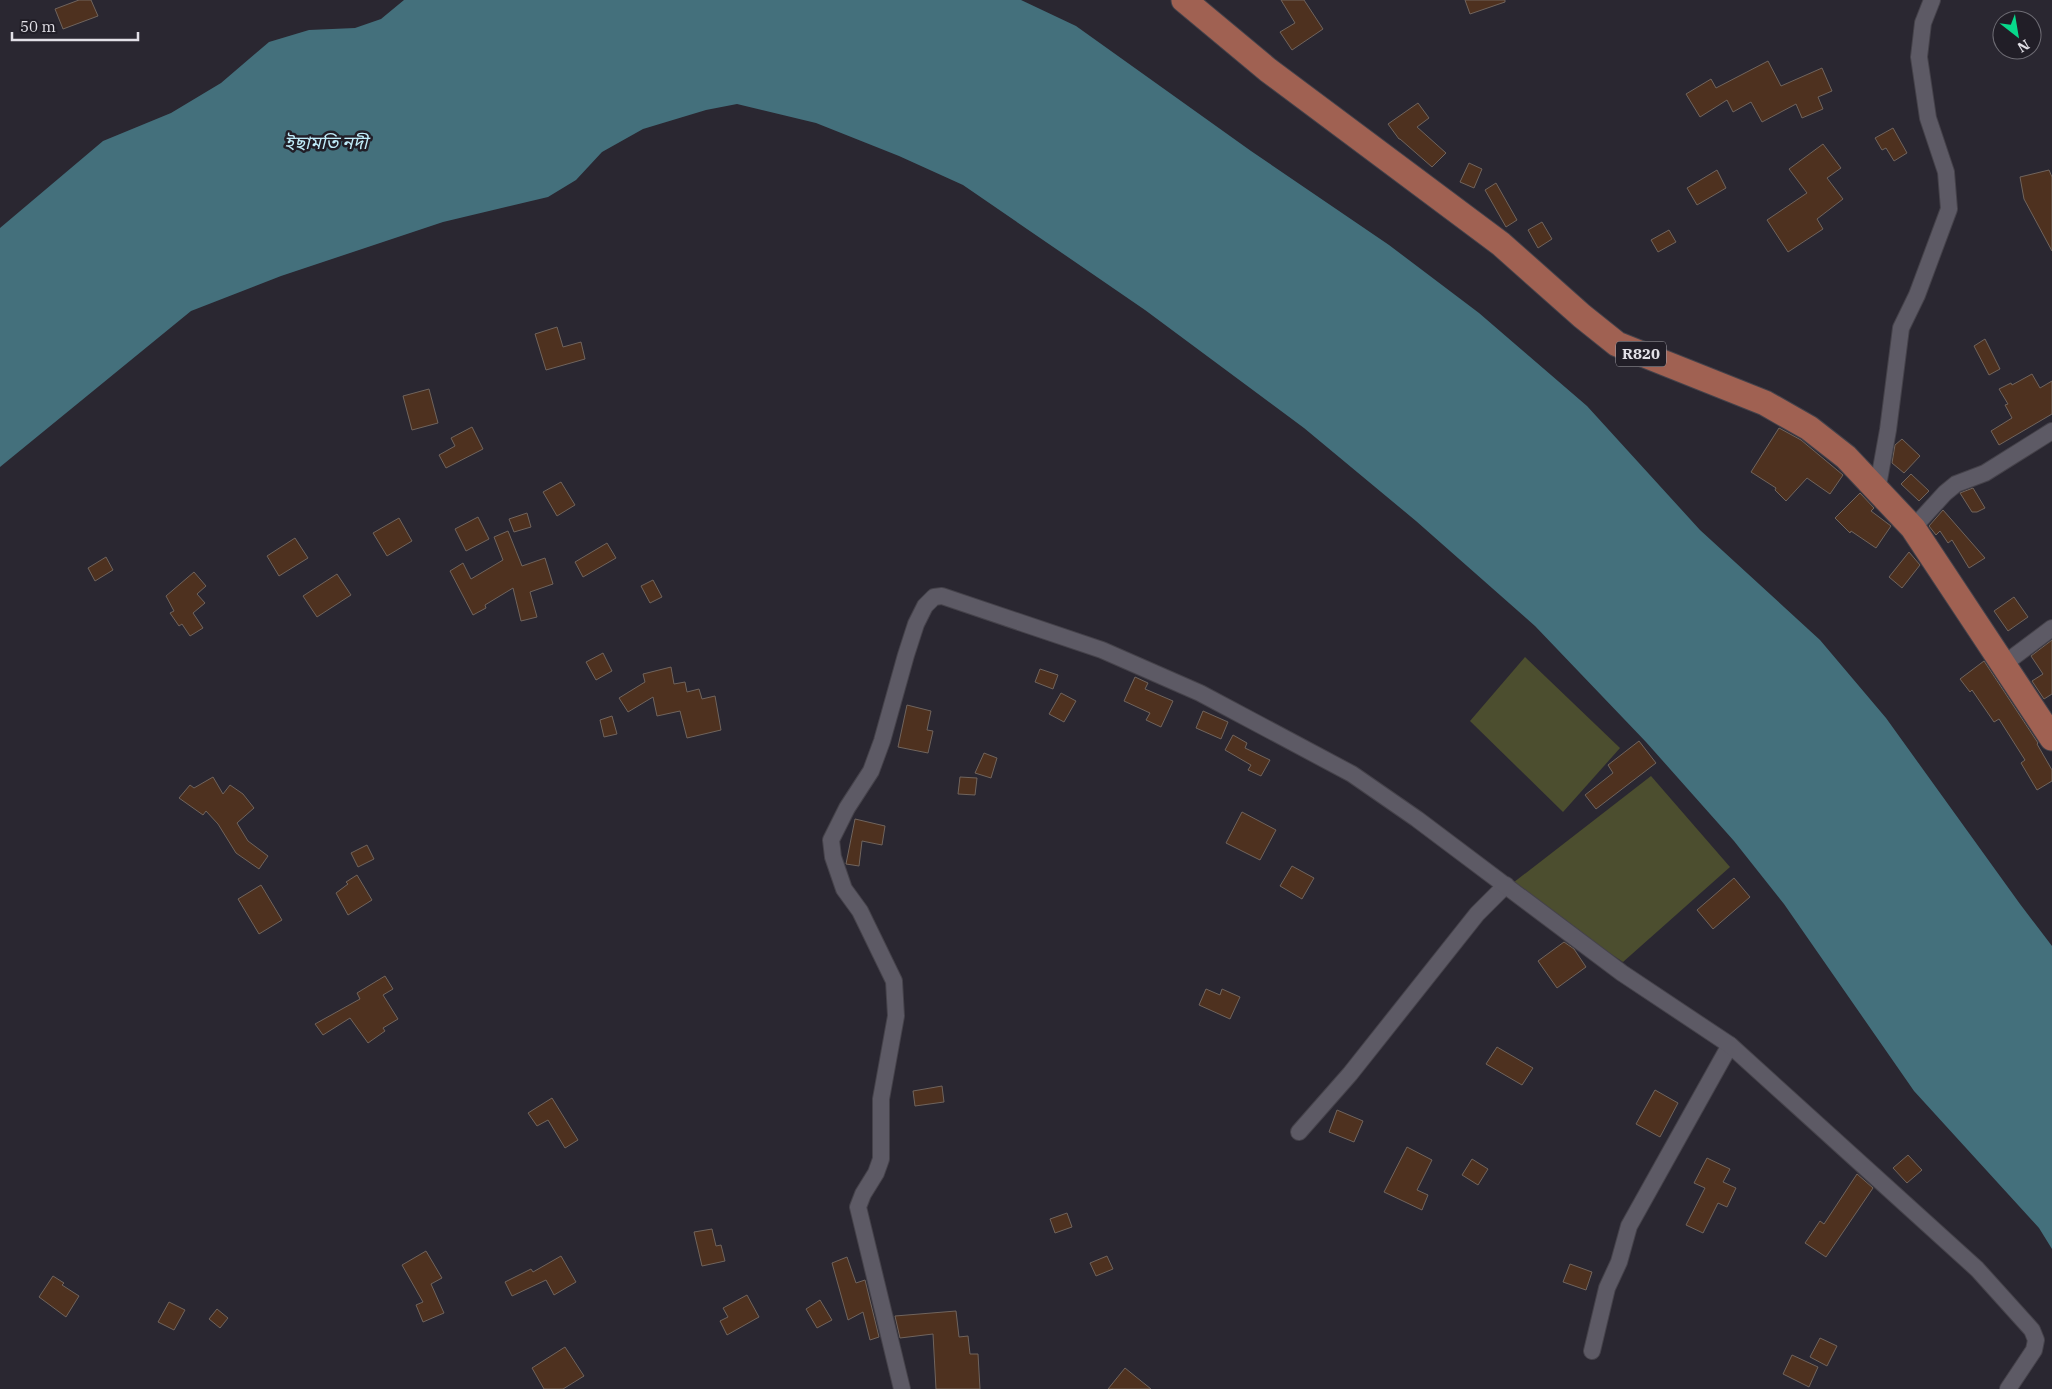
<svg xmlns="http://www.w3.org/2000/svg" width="2052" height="1389" viewBox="0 0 2052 1389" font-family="'IBM Plex Serif','Noto Sans Bengali',serif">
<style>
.green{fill:#4c4e2f}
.water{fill:#44707c}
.building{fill:#4e311f;stroke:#70645d}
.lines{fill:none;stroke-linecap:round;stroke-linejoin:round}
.street-casing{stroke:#45424a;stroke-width:18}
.primary-casing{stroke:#45424a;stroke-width:27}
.street{stroke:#5d5a65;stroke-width:16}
.primary{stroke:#a06152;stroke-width:25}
.labels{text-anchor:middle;stroke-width:5;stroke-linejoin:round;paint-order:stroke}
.shield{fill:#211e27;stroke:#a8a6ad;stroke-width:1}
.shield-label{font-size:15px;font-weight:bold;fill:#e2e0e7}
.water-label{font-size:18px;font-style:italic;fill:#c1edfa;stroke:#211e27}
</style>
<rect width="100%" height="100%" fill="#2a2731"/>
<g class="green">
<path d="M1525,657L1620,748L1563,812L1470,721Z"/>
<path d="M1651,776L1730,867L1623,962L1509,886Z"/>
</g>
<path class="water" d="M404,0H1021L1076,26L1251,151L1389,245L1479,313L1587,406L1700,530L1820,640L1886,718L2020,904L2052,946V1249L2039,1228L1914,1091L1784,904L1734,841L1646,742L1535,626L1416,521L1304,428L1145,310L963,185L899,156L816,123L737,104L706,110L643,129L602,152L576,180L548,197L443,222L281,276L191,311L0,467V228L103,141L171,113L221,83L269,42L309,30L355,28L381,19Z"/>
<g class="building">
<path d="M79,0H91L98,16L63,29L55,9Z"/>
<path d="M1281,0H1304L1323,29L1292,50L1280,32L1295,23Z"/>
<path d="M1465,0H1505V2L1470,14Z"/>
<path d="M1768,61L1781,86L1822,68L1832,91L1818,97L1823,109L1802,118L1796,104L1762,122L1751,102L1733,112L1727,100L1700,117L1686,94L1711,79L1716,88Z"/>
<path d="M1418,103L1429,118L1417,127L1446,153L1432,167L1400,139H1399L1388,124Z"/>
<path d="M1893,128L1907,153L1894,161L1886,148L1882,150L1875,138Z"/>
<path d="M1823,144L1841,168L1827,178L1843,199L1817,219L1823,229L1788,252L1767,220L1807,193L1789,169Z"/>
<path d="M1469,163L1482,169L1474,188L1460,182Z"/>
<path d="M1717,170L1726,188L1697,205L1687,188Z"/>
<path d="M2049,170L2052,177V251L2024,199L2020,177Z"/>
<path d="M1496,183L1517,220L1506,227L1485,190Z"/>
<path d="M1542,222L1552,239L1538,248L1528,230Z"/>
<path d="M1669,230L1676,242L1658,252L1651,240Z"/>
<path d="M557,327L563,347L581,342L585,359L546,370L535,334Z"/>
<path d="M1985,339L2000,369L1989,375L1974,346Z"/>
<path d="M2032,374L2040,388L2052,381V414L1999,445L1991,431L2012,418L2005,405L2008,404L1999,389L2011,383L2012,385Z"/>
<path d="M429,389L438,423L412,430L403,396Z"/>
<path d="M472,427L483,449L446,468L439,455L455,446L451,438Z"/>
<path d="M1779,428L1801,440L1843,475L1830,494L1807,478L1786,501L1775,490L1776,488L1751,472Z"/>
<path d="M1902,439L1920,456L1904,473L1892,463L1895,445Z"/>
<path d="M1911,474L1929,491L1919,501L1901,484Z"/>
<path d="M561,482L575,505L557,516L543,492Z"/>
<path d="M1973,488L1985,508L1977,512H1972L1960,493Z"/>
<path d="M1860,493L1874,508L1871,511L1891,526L1876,548L1851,531L1850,533L1835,518Z"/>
<path d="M1943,510L1985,558L1969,568L1952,540L1948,543L1940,531L1936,535L1929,526Z"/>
<path d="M527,513L531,527L514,532L509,519Z"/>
<path d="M478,517L489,539L466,551L455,529Z"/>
<path d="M399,518L412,541L387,556L373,533Z"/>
<path d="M508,531L522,566L545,558L553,584L530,592L537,617L521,621L513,588L485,605L486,608L473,615L450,571L463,563L471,579L503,560L494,537Z"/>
<path d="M295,538L308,558L279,576L267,556Z"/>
<path d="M607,543L616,558L583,577L575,562Z"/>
<path d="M1909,552L1920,565L1902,588L1889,577Z"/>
<path d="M106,557L113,570L95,581L88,568Z"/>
<path d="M194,572L206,586L197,594L205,603L193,613L203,628L190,636L182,624L179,626L170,613L174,611L166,596Z"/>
<path d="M337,574L351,595L317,617L303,596Z"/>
<path d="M653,580L662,597L650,603L641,586Z"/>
<path d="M2014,597L2028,617L2008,631L1994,611Z"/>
<path d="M2052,640V694L2044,699L2032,681L2043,674L2031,656Z"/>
<path d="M603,653L612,671L596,680L586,662Z"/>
<path d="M1984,661L2038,743L2037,744L2052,770V781L2037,790L2021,763L2025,760L1999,719L1994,722L1972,690L1970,692L1960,679Z"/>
<path d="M671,667L674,684L685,682L687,692L699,689L702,699L715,696L721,730L687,738L680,711L657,716L653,697L628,712L619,698L645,682L643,674Z"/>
<path d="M1040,669L1058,675L1053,689L1035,682Z"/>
<path d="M1135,677L1148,683L1145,689L1173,701L1161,727L1146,720L1150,713L1124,701Z"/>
<path d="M1061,693L1076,701L1064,722L1049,714Z"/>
<path d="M907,705L931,711L927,730L933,731L928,753L898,747Z"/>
<path d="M1203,711L1228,722L1221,739L1196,728Z"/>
<path d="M612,716L617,734L604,737L600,720Z"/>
<path d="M1233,735L1247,743L1245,748L1270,760L1261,776L1248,770L1251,765L1225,750Z"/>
<path d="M1639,741L1656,763L1596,809L1585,795L1613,773L1608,765Z"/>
<path d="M984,753L997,758L991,778L975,773Z"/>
<path d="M213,777L223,794L230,785L243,794L254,808L237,823L248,841L268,856L259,869L236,853L218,824L206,811L203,815L179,798L190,785L194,788Z"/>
<path d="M960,777L977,778L975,795L958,794Z"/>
<path d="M1242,812L1276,830L1260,860L1226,843Z"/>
<path d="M855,819L885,826L882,845L862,841L859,866L846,864Z"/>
<path d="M367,845L374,859L358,867L351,853Z"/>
<path d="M1292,866L1314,878L1302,899L1280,886Z"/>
<path d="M357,875L372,900L348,915L336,893L348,884L346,882Z"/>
<path d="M1734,878L1750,897L1713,929L1697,910Z"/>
<path d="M261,885L282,920L259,934L238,899Z"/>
<path d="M1564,942L1574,949L1586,967L1557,988L1538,961Z"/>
<path d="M385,976L393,989L383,995L398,1019L383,1028L385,1031L368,1043L350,1018L323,1035L315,1024L360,999L357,993Z"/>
<path d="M1206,989L1220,995L1222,989L1240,997L1230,1019L1199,1005Z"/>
<path d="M1497,1047L1533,1068L1522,1085L1486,1064Z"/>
<path d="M942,1086L944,1102L915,1106L913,1091Z"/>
<path d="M1655,1090L1678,1103L1660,1137L1636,1124Z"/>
<path d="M552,1098L578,1140L565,1148L548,1120L537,1126L528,1113Z"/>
<path d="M1337,1110L1363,1121L1354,1142L1329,1132Z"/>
<path d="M1407,1147L1432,1160L1417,1190L1428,1195L1422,1210L1384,1192Z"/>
<path d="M1908,1155L1922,1170L1907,1183L1893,1168Z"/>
<path d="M1707,1158L1730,1169L1723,1182L1736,1188L1727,1207L1718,1203L1703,1233L1686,1225L1705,1188L1694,1183Z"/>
<path d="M1472,1159L1488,1169L1478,1185L1462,1175Z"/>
<path d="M1857,1174L1873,1188L1826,1257L1805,1243L1820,1221L1824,1224Z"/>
<path d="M1067,1213L1072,1227L1055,1233L1050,1219Z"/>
<path d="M712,1229L716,1246L721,1245L725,1261L702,1266L694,1232Z"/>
<path d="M426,1251L442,1278L431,1284L444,1313L423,1322L416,1305L423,1302L402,1265Z"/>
<path d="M561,1256L576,1282L554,1295L546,1280L512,1296L505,1282L531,1269L533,1272Z"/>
<path d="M1107,1256L1113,1269L1096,1276L1090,1263Z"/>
<path d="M847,1257L856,1283L865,1280L879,1337L870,1340L863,1312L848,1320L832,1263Z"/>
<path d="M1570,1264L1592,1272L1586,1290L1563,1282Z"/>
<path d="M53,1276L64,1283L62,1285L79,1296L66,1317L39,1297Z"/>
<path d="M747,1295L759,1317L727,1335L720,1321L728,1317L723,1308Z"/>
<path d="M820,1300L832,1320L817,1328L806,1309Z"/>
<path d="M169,1302L185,1310L174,1330L158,1322Z"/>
<path d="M217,1309L228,1318L220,1328L209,1319Z"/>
<path d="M956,1311L959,1337L968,1336L970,1354H978L980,1389H936L933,1334L900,1338L895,1316Z"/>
<path d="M1820,1338L1837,1346L1827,1366L1810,1357Z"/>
<path d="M565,1347L584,1376L563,1389H544L532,1368Z"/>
<path d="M1792,1355L1818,1367L1809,1387L1783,1374Z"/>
<path d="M1125,1368L1151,1389H1108Z"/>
</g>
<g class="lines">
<g class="street-casing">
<g id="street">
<path d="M1877,491L1888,430L1901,328L1917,295L1949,209L1946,172L1928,118L1919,57L1923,23L1932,0"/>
<path d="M1913,528L1945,493L1956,484L1985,473L2052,431"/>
<path d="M2004,664L2052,628"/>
<path d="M1299,1132L1350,1074L1477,914L1506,885"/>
<path d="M1592,1351L1607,1288L1619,1262L1629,1226L1730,1045"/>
<path d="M902,1389L858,1207L863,1194L876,1173L881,1159V1099L896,1016L894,981L860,911L844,889L833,857L831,840L847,808L871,771L882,741L906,655L916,624L925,606L934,597L942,596L1102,650L1200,693L1352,774L1417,819L1622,973L1730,1045L1977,1269L2032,1330L2036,1340L2034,1350L2008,1389"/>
</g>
</g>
<g class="primary-casing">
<path id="primary" d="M1184,0L1268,70L1501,244L1582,316L1617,344L1765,403L1809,428L1846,457L1913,528L2052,738"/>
</g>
<use href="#street" class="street"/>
<use href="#primary" class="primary"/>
</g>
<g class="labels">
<rect class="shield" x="1616" y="341.5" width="50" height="25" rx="4"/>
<g class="shield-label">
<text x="1641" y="359">R820</text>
</g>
<g class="water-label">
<text x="326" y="149">ইছামতি নদী</text>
</g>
</g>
<g transform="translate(2017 35) rotate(149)"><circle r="24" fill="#211e27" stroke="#6e6c74"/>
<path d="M0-4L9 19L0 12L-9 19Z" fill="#07d98b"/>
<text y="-8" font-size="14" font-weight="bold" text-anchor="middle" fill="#e2e0e7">N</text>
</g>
<path d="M12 32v8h126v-8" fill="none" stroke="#e2e0e7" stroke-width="2.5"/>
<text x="20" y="32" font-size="15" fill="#e2e0e7" stroke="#211e27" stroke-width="4" paint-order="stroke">50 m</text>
</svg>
